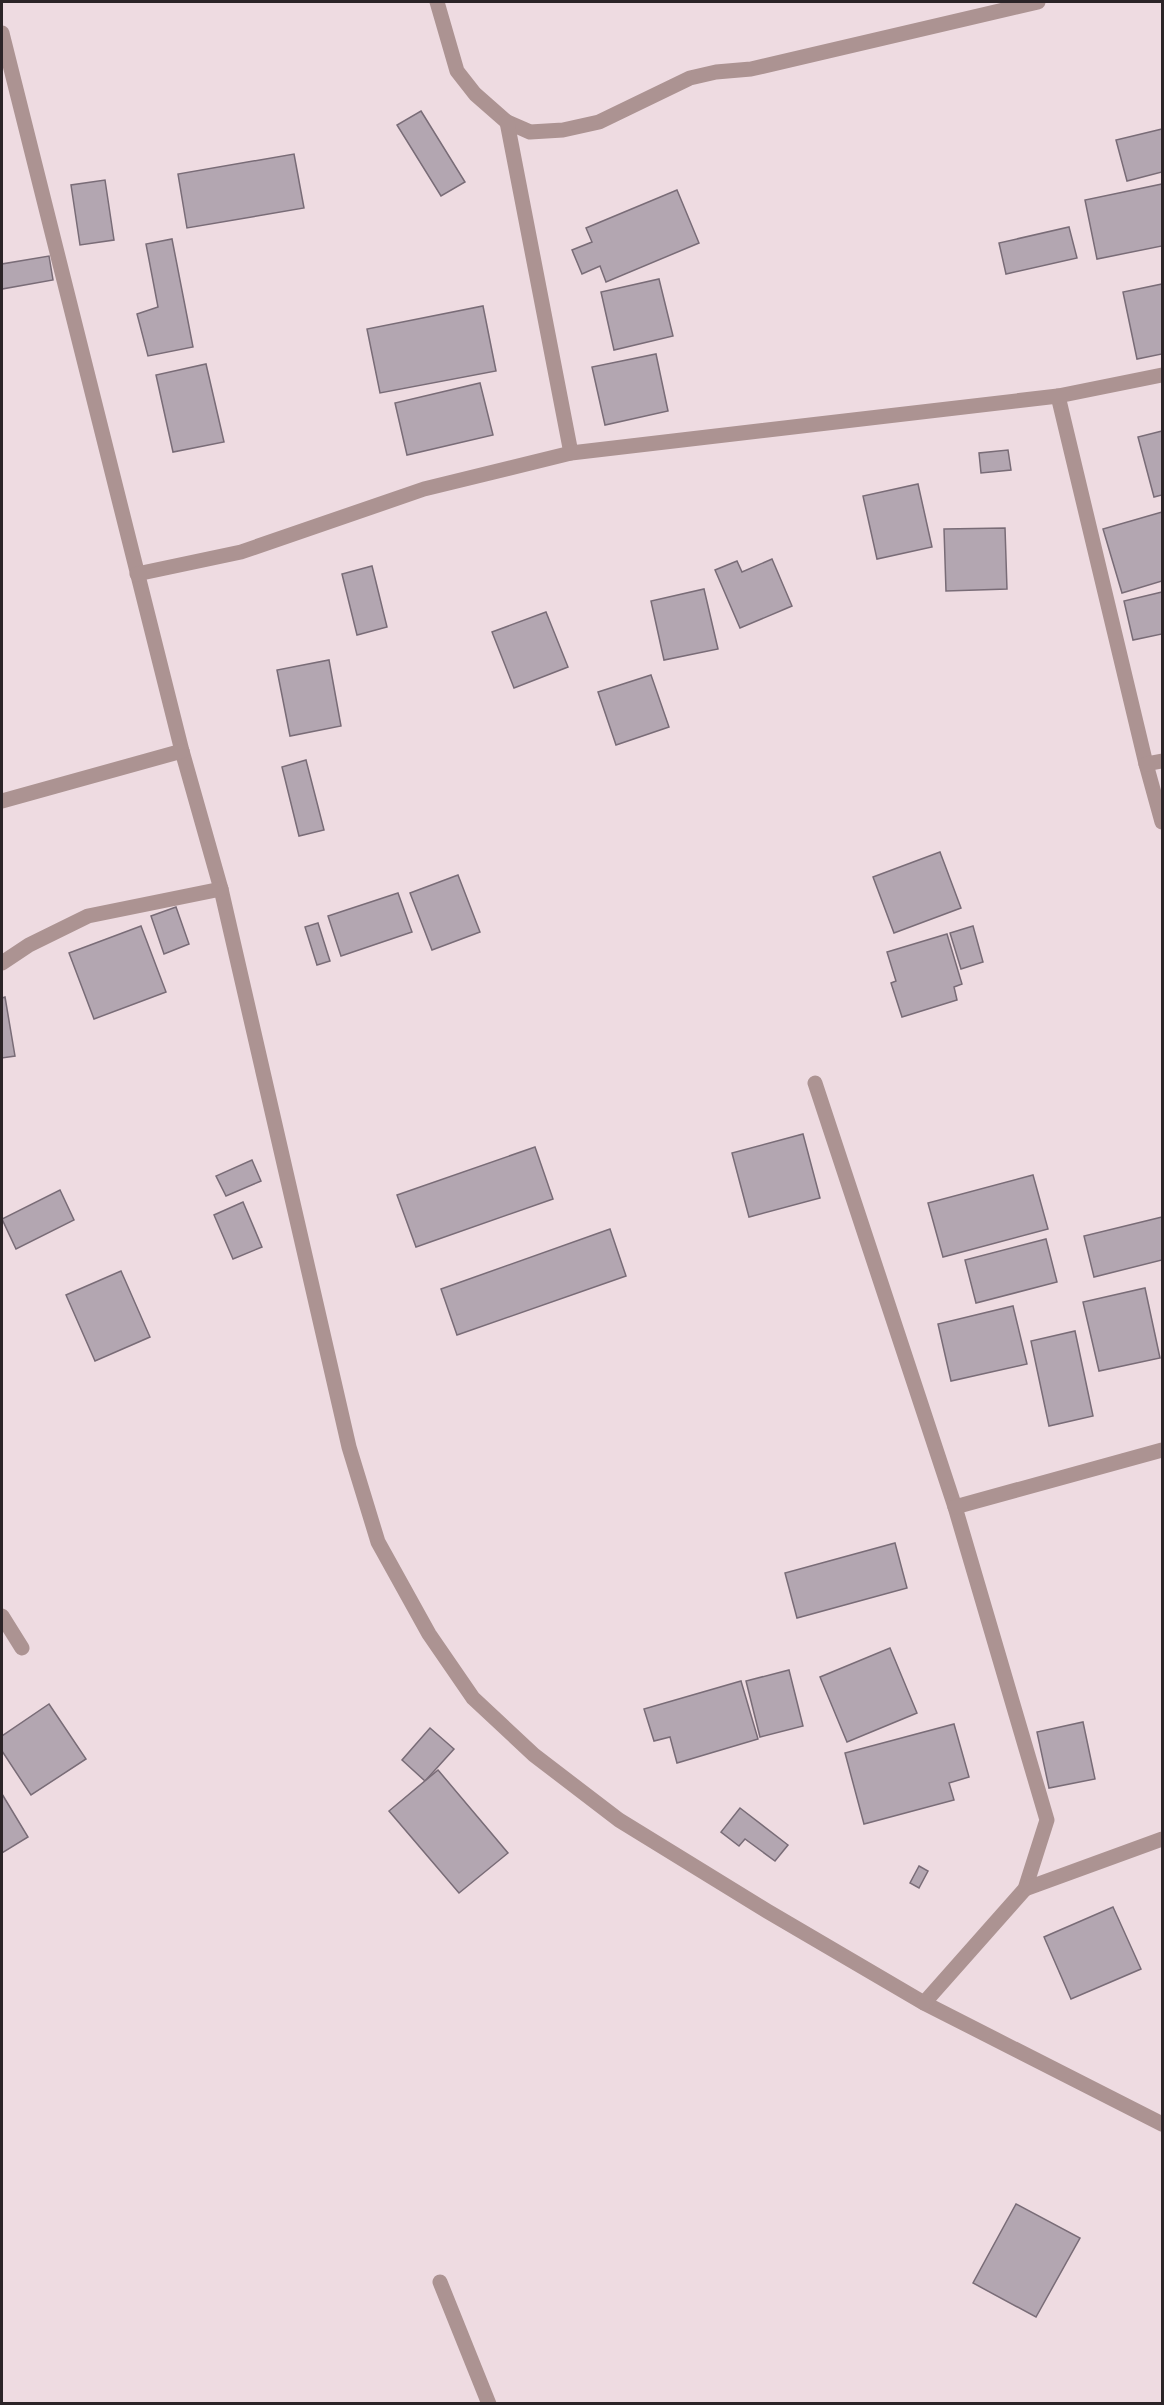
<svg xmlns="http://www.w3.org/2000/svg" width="1164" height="2405" viewBox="0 0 1164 2405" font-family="'Libre Baskerville',serif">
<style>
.building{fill:#b3a6b1;stroke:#796c77;stroke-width:1.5}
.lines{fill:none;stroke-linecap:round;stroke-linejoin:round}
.minor{stroke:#ac9392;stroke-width:15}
</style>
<rect width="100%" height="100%" fill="#eedbe1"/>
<g class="building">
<path d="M421,111L465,182L441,196L397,125Z"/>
<path d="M1162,129V172L1127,181L1116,140Z"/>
<path d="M294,154L304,208L187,228L178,174Z"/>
<path d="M105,180L114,240L80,245L71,185Z"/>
<path d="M1162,184V246L1097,259L1085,200Z"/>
<path d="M677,190L699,243L606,282L600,266L582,274L572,250L592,242L586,228Z"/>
<path d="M1069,227L1077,258L1006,274L999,243Z"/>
<path d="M172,239L193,347L148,356L137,314L158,307L146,244Z"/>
<path d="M49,256L53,280L2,289V264Z"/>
<path d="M659,279L673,336L614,350L601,292Z"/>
<path d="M1162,284V354L1137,359L1123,292Z"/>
<path d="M483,306L496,371L380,393L367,329Z"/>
<path d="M656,354L668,411L605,425L592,367Z"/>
<path d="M206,364L224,442L173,452L156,375Z"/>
<path d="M480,383L493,435L407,455L395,403Z"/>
<path d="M1162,431V495L1154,497L1138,437Z"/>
<path d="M1008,450L1011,470L981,473L979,453Z"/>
<path d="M918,484L932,547L877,559L863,496Z"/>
<path d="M1162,512V581L1122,593L1103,529Z"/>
<path d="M1005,528L1007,589L946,591L944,529Z"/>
<path d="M772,559L792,606L740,628L715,570L737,561L742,572Z"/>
<path d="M372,566L387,627L357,635L342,574Z"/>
<path d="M704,589L718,649L664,660L651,601Z"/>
<path d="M1162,592V634L1133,640L1124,601Z"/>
<path d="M546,612L568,667L514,688L492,632Z"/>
<path d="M329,660L341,726L290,736L277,670Z"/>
<path d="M651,675L669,727L616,745L598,692Z"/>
<path d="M306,760L324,830L299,836L282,767Z"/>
<path d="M940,852L961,908L894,933L873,877Z"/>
<path d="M458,875L480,932L432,950L410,893Z"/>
<path d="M398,893L412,932L341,956L328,916Z"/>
<path d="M176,907L189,944L164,954L151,916Z"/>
<path d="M318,923L330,961L317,965L305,927Z"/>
<path d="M141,926L166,992L94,1019L69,953Z"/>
<path d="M973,926L983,962L961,969L950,933Z"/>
<path d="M947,934L962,984L954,987L957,1000L902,1017L891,983L896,981L887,952Z"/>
<path d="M5,997L15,1056L2,1058V998Z"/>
<path d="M803,1134L820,1198L749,1217L732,1153Z"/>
<path d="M535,1147L553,1199L416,1247L397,1195Z"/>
<path d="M252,1160L261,1181L226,1196L216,1176Z"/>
<path d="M1033,1175L1048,1229L943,1257L928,1203Z"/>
<path d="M60,1190L74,1220L16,1249L2,1219Z"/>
<path d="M243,1202L262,1247L233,1259L214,1215Z"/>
<path d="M1162,1217V1260L1094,1277L1084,1236Z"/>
<path d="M610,1229L626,1276L457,1335L441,1289Z"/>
<path d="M1046,1239L1057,1282L976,1303L965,1260Z"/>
<path d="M121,1271L150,1337L95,1361L66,1295Z"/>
<path d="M1145,1288L1160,1358L1099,1371L1083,1302Z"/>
<path d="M1013,1306L1027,1364L951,1381L938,1324Z"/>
<path d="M1075,1331L1093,1416L1049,1426L1031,1341Z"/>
<path d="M895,1543L907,1588L797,1618L785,1573Z"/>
<path d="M890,1648L917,1713L847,1742L820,1677Z"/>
<path d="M789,1670L803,1726L760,1737L746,1681Z"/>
<path d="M741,1681L758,1739L677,1763L670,1737L654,1741L644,1709Z"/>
<path d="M49,1704L86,1759L31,1795L2,1751V1736Z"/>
<path d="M1083,1722L1095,1779L1049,1788L1037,1732Z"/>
<path d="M954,1724L969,1777L949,1783L954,1800L864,1824L845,1753Z"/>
<path d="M430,1728L454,1749L425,1781L402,1760Z"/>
<path d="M438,1770L508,1853L459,1893L389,1811Z"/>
<path d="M2,1794L28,1837L2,1853Z"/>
<path d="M740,1808L788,1845L775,1861L745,1839L739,1846L721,1832Z"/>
<path d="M919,1866L928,1871L919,1888L910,1883Z"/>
<path d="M1113,1907L1141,1969L1071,1999L1044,1937Z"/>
<path d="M1016,2204L1080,2238L1036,2317L973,2283Z"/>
</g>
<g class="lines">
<g class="minor">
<path d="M437,2L457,71L475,94L507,122L530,132L563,130L599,122L690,78L716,72L751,69L1038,2"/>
<path d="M2,33L182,751L221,889L349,1447L378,1542L429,1634L473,1698L534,1755L619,1820L767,1911L924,2003L1162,2124"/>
<path d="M507,122L571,453"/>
<path d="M1058,396L1146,764L1162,822"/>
<path d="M137,574L241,552L424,489L571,453L1058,396L1162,375"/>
<path d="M1146,764L1162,761"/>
<path d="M2,801L182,751"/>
<path d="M2,963L29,945L88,916L221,889"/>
<path d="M815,1083L955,1507L1047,1820L1025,1889L924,2003"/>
<path d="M955,1507L1162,1450"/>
<path d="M2,1616L22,1648"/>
<path d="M1025,1889L1162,1839"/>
<path d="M440,2282L489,2404"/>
</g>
</g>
<rect width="1164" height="2405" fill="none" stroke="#2b2427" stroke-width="6"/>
</svg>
